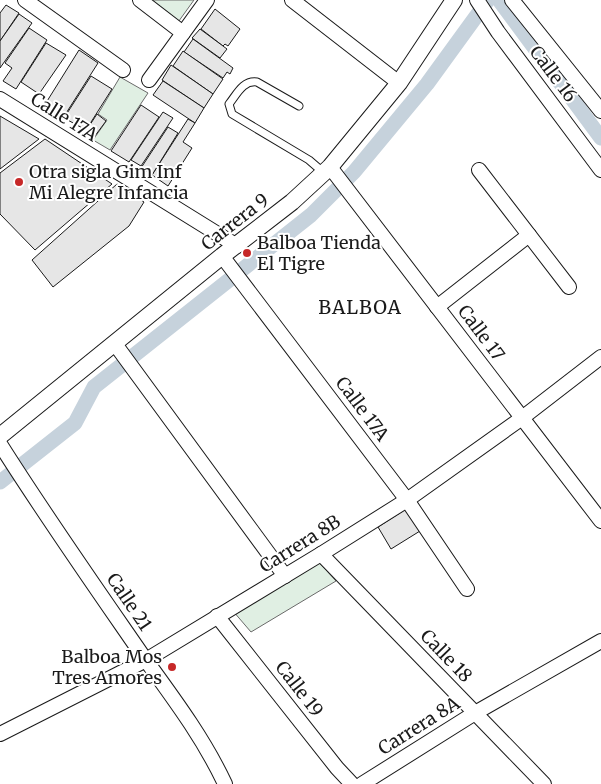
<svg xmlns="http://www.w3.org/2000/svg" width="601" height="784" viewBox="0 0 601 784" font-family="Merriweather,serif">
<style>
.green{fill:#e0efe3;stroke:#6a6a6a}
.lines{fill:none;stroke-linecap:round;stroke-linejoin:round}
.canal{stroke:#c6d2dc;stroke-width:15}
.building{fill:#e6e6e6;stroke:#1a1a1a}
.service-casing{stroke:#1a1a1a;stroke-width:9}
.minor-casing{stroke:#1a1a1a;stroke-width:16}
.tertiary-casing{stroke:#1a1a1a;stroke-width:18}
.service{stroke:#fff;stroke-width:7}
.minor{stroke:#fff;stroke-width:14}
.tertiary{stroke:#fff;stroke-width:16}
.poi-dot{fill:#c62828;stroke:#fff;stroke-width:2}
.labels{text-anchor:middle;stroke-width:4;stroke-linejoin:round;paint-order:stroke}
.street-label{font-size:18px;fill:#1a1a1a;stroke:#fff}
.poi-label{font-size:18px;fill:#1a1a1a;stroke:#fff;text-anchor:start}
.neighbourhood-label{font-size:19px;letter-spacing:1px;fill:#1a1a1a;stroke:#fff}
</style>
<rect width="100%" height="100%" fill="#fff"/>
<g class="green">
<path d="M142,0H194L176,25Z"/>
<path d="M120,77L148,93L110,150L93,140L107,120L98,114Z"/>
<path d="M318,561L336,581L251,632L233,611Z"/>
</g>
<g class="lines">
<g class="canal">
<path d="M499,0L601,138"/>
<path d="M0,482L75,423L94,387L311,215L354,172L427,84L488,0"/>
</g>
</g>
<g class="building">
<path d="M6,5L19,13L0,41V13Z"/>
<path d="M215,9L240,29L228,46L225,44L223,46L201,29Z"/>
<path d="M19,14L32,23L0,68V41Z"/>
<path d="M29,28L47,40L16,89L3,81L12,68L5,63Z"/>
<path d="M200,29L227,49L220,58L192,38Z"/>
<path d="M193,39L233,68L230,74L227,72L223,78L184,52Z"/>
<path d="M46,43L66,55L39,94L21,82Z"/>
<path d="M79,50L98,63L63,118L44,106Z"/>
<path d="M183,51L223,79L213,94L173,66Z"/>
<path d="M171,65L213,94L204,108L162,80Z"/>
<path d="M91,76L112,89L86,130L64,118Z"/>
<path d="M163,81L204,108L195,123L153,95Z"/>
<path d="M141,105L159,117L129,162L111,151Z"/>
<path d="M163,112L173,118L141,166L131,160Z"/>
<path d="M97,114L106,121L92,140L84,134Z"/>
<path d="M0,116L39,139L0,169Z"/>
<path d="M188,119L195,123L183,142L192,148L168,186L152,175Z"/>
<path d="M168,127L178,133L152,175L141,168Z"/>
<path d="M45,139L112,184L35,250L0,214V173Z"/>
<path d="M117,184L144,202L129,226L53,287L32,260Z"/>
<path d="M406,509L420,531L391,549L378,527Z"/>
</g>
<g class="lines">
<g class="service-casing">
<path id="service" d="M299,106L257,82C243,80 237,94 229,104L232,114L309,160L324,173"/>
</g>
<g class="minor-casing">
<g id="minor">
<path d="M25,0L123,70"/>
<path d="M140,0L183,33"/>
<path d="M292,0L399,83"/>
<path d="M477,0L498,32L601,170"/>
<path d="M512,0L601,111"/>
<path d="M149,80L207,0"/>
<path d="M0,99L237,246"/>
<path d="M330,167L601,521"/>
<path d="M479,170L569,287"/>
<path d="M222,256L407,500L467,589"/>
<path d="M437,307L529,235"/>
<path d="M115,344L285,576"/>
<path d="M0,444C46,517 96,588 145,659C174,699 204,739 225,784"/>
<path d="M321,554L544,784"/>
<path d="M217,616L337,768L352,784"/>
<path d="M0,734L146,660L321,554L407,500L522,418L601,357"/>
<path d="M362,784L475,713L601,641"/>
</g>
</g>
<g class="tertiary-casing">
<path id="tertiary" d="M0,436L222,256L292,202L330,167L399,83L454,0"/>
</g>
<use href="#service" class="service"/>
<use href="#minor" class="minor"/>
<use href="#tertiary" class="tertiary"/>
</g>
<g class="poi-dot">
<circle cx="19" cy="182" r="5"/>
<circle cx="247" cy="253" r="5"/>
<circle cx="172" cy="667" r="5"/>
</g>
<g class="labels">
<g class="street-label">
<text transform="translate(553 74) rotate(53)" y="6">Calle 16</text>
<text transform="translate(64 117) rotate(32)" y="6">Calle 17A</text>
<text transform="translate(235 222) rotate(-38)" y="6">Carrera 9</text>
<text transform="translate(481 333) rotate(53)" y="6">Calle 17</text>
<text transform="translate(362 409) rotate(53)" y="6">Calle 17A</text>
<text transform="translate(300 544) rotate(-32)" y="6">Carrera 8B</text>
<text transform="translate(129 602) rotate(56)" y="6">Calle 21</text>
<text transform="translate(446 656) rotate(46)" y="6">Calle 18</text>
<text transform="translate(299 689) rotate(52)" y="6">Calle 19</text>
<text transform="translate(419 726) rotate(-32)" y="6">Carrera 8A</text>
</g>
<g class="poi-label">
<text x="29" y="178">Otra sigla Gim Inf<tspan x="29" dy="21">Mi Alegre Infancia</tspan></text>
<text x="257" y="249">Balboa Tienda<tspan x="257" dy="21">El Tigre</tspan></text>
<text x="162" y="663" text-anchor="end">Balboa Mos<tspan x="162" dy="21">Tres Amores</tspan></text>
</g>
<g class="neighbourhood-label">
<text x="360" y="314">BALBOA</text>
</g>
</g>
</svg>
